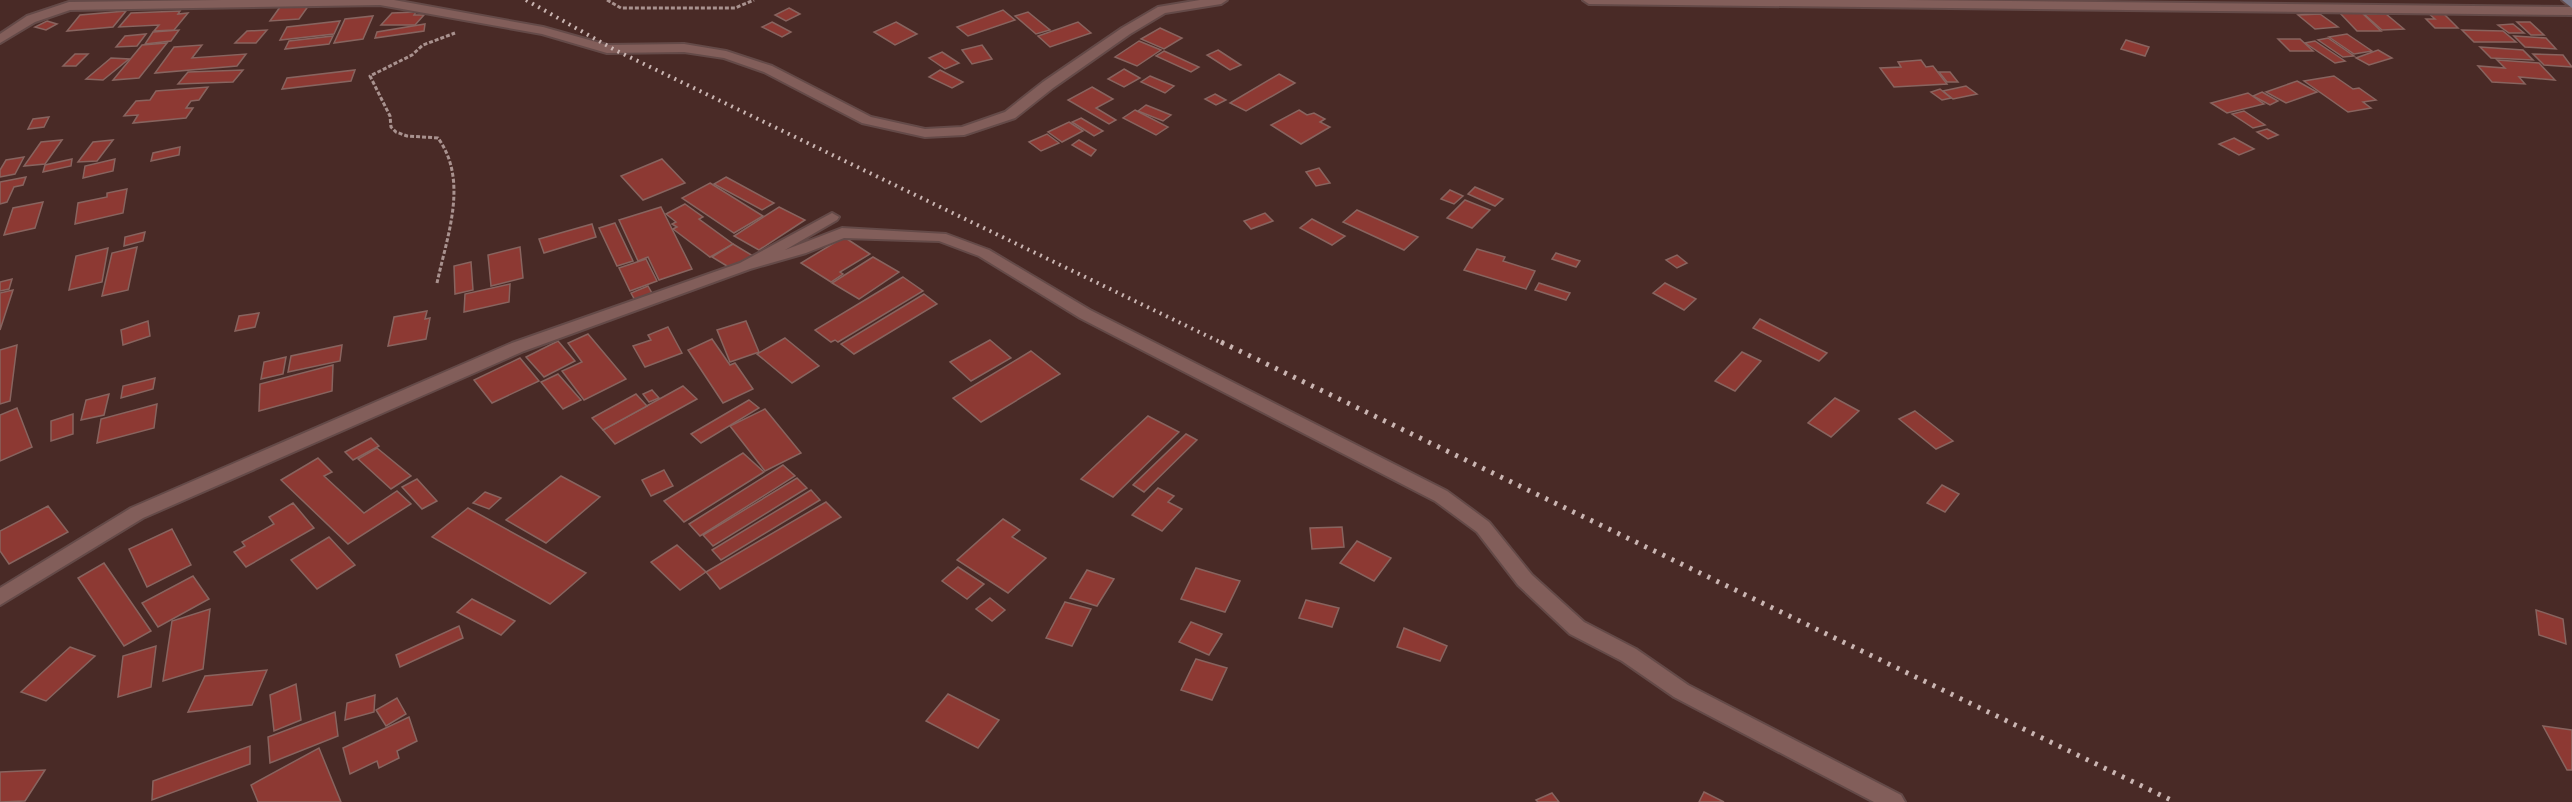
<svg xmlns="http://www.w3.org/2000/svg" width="2572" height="802" viewBox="0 0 2572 802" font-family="'Source Sans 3',sans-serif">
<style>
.building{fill:#8d3933;stroke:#88645f;stroke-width:1.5}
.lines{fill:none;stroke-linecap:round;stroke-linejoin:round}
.minor-casing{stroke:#644a48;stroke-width:4}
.secondary-casing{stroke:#644a48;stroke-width:4}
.path{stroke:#a9928f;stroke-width:3;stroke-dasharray:4 2;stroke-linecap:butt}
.minor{fill:#825e5a;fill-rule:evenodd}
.secondary{fill:#7a798b;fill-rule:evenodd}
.rail-far1{stroke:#cab5b2;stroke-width:4;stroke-dasharray:2 5;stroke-linecap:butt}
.rail{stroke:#cab5b2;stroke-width:5;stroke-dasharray:3 7;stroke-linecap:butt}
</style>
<rect width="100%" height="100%" fill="#492a26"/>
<g class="building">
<path d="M309,5L299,19L270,21L280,7Z"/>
<path d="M789,8L800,14L786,21L775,15Z"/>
<path d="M1003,10L1015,20L968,36L957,27Z"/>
<path d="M126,11L113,27L67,31L80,15Z"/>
<path d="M180,11L178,14L188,13L174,30L154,31L159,25L119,27L131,13Z"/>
<path d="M416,12L414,15H424L415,25H381L392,13Z"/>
<path d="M1028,12L1050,30L1036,34L1015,16Z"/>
<path d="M2339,12H2361L2381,31H2357Z"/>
<path d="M2427,12H2442L2458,28H2435L2426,19H2435Z"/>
<path d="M2320,14L2338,27L2315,29L2298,15Z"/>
<path d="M2364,14H2386L2404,29L2382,30Z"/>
<path d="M373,16L363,39L334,43L345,19Z"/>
<path d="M47,21L57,24L46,30L35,27Z"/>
<path d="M340,21L334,34L280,40L287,27Z"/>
<path d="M772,22L791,32L782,37L762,27Z"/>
<path d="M896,22L917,34L895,45L874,32Z"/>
<path d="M1078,22L1091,33L1050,47L1038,36Z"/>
<path d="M2517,22H2530L2544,35H2531Z"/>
<path d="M425,24L424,31L375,38L377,32Z"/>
<path d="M2513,24L2524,33H2509L2498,25Z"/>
<path d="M1160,28L1182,38L1164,49L1141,39Z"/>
<path d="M179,30L171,41L145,44L153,32Z"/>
<path d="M267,30L256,43H235L247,31Z"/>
<path d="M2462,30L2503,31L2516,42H2474Z"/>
<path d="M146,34L137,46L116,47L125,36Z"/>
<path d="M2347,34L2372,51L2354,54L2329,37Z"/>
<path d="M333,36L329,44L285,49L289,41Z"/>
<path d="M2514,36L2546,38L2556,49L2525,47Z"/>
<path d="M2328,38L2354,56L2343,57L2318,40Z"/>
<path d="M2278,39H2300L2313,51H2290Z"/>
<path d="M2126,40L2149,47L2145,56L2121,49Z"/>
<path d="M1139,41L1161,50L1137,66L1115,57Z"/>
<path d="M2315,41L2345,61L2335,63L2305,43Z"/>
<path d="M167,43L139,78L113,80L142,45Z"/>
<path d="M202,45L192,58L246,54L237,66L155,73L174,47Z"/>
<path d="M982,45L992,59L972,64L962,50Z"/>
<path d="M2480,47L2523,50L2533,60L2491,58Z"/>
<path d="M1218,50L1241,65L1230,70L1207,55Z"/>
<path d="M2378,50L2392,58L2369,65L2356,58Z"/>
<path d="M1164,51L1199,67L1191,72L1156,56Z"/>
<path d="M942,52L959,63L945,69L929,58Z"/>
<path d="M75,54H88L76,66H63Z"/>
<path d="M2533,54L2563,55L2572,67L2544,65Z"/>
<path d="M111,58L129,59L103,80L86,79Z"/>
<path d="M1921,60L1926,67L1933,66L1947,84L1894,87L1880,68L1901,67L1898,62Z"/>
<path d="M2497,60L2539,63L2555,80L2519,77L2525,84L2492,82L2478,66L2505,68Z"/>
<path d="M1124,69L1140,78L1124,87L1108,79Z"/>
<path d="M243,70L233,82L178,84L188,72Z"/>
<path d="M355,70L351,81L282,89L287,78Z"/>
<path d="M940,70L963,82L952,88L929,77Z"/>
<path d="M1939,72H1950L1958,82H1947Z"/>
<path d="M1279,74L1295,83L1246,111L1230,103Z"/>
<path d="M1150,76L1174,86L1165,93L1141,82Z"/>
<path d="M2334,76L2353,89L2359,88L2376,100L2363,102L2371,108L2348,112L2304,81Z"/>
<path d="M2297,81L2317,92L2286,103L2266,92Z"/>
<path d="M1966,86L1977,94L1953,99L1943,91Z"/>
<path d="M208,87L199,100L191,101L186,108H193L186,118L133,123L138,115L124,116L136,101L150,100L156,91Z"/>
<path d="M1092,87L1113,99L1096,108L1116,120L1109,124L1068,100Z"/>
<path d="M1940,89L1951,98L1942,100L1931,92Z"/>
<path d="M2262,92L2278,101L2270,105L2253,96Z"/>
<path d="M2248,93L2264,104L2227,113L2211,103Z"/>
<path d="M1215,94L1226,100L1216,105L1205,99Z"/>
<path d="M1146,105L1171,115L1163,121L1138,111Z"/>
<path d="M1135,110L1168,127L1156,135L1123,118Z"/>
<path d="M1299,110L1307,115L1314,113L1325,119L1320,122L1330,127L1301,144L1271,125Z"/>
<path d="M2244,111L2265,125L2253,128L2232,114Z"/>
<path d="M49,117L44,127L28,129L33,119Z"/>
<path d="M1081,118L1103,131L1094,136L1072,122Z"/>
<path d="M1069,122L1083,131L1062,142L1048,132Z"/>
<path d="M2267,129L2278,135L2268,139L2257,132Z"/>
<path d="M1047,134L1059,143L1041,151L1029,142Z"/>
<path d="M2234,138L2254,149L2239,155L2219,144Z"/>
<path d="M62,140L45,164L24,166L41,142Z"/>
<path d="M113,140L97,161L78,162L93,142Z"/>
<path d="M1079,140L1096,150L1091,156L1072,145Z"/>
<path d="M180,147L179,155L151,161L153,153Z"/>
<path d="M24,157L15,174L0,177V170L6,160Z"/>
<path d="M72,159L71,166L43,172L45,165Z"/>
<path d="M115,159L113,171L83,178L85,166Z"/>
<path d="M662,159L685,183L643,200L621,176Z"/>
<path d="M1319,168L1330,183L1316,186L1306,172Z"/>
<path d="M26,177L23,185L14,187L7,202L0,204V182Z"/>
<path d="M726,177L774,203L762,210L714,184Z"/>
<path d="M710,183L763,216L734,233L682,198Z"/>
<path d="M1475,187L1503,199L1495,206L1468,194Z"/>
<path d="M127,189L123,213L75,224L78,203L107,197V193Z"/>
<path d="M1450,190L1463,196L1454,204L1441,199Z"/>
<path d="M1465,200L1490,210L1472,228L1447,218Z"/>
<path d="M43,202L35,228L4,235L13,208Z"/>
<path d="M685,204L703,217L699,219L733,244L710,257L673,229L677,227L672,224L676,222L666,214Z"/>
<path d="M661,207L692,269L659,280L648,257L638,261L619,220Z"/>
<path d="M779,207L805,220L759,250L734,236Z"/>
<path d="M1357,210L1418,237L1404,250L1343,222Z"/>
<path d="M1265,213L1273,221L1251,229L1244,221Z"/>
<path d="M1312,219L1345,236L1332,245L1300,228Z"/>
<path d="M615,223L633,261L617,266L599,228Z"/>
<path d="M592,224L596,237L544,253L539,239Z"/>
<path d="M145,232L143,241L124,246L125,237Z"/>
<path d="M844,237L870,254L840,272L843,274L831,282L801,263Z"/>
<path d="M733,244L753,256L732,269L712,257Z"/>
<path d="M137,247L128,290L102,296L112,253Z"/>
<path d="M520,247L523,278L491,286L488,255Z"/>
<path d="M108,248L102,282L69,290L76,256Z"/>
<path d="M1477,249L1505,257L1503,261L1535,271L1526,289L1464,270Z"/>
<path d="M1556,253L1580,261L1576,267L1552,259Z"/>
<path d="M1677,255L1687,263L1677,268L1666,260Z"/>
<path d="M873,257L899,272L859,299L832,283Z"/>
<path d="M646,259L657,281L630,291L619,268Z"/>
<path d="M471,262L473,290L455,294L454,266Z"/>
<path d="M903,277L923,291L838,342L835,340L831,342L815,330Z"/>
<path d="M12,279L9,289L0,291V282Z"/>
<path d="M1539,283L1570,293L1566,300L1535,290Z"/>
<path d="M1665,283L1696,299L1684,310L1653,293Z"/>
<path d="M510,284L509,302L464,312L465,294Z"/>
<path d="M648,286L653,295L636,302L631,293Z"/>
<path d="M13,290L0,330V293Z"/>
<path d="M924,294L937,304L854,354L841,344Z"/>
<path d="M427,311L425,319L430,318L426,339L388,346L394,317Z"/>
<path d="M259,313L255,327L235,331L239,316Z"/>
<path d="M1760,319L1827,353L1819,361L1753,328Z"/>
<path d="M148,321L150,336L123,345L121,330Z"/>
<path d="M746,321L759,352L730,362L717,330Z"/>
<path d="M668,327L682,353L645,367L633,346L651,340L648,335Z"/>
<path d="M588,334L626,379L584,400L562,371L582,362L568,343Z"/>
<path d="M785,338L819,366L792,383L757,354Z"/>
<path d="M712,339L730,365L735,363L753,389L723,403L688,350Z"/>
<path d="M990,340L1011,358L971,381L950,362Z"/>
<path d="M558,341L575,361L544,377L526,357Z"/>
<path d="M17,345L10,401L0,404V350Z"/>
<path d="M342,345L340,361L288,372L291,356Z"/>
<path d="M1031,351L1060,374L981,422L953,398Z"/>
<path d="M1742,352L1761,361L1735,391L1715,381Z"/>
<path d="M286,357L283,374L261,379L264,362Z"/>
<path d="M520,358L539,381L492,403L474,380Z"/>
<path d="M333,365L332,391L259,411L260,384Z"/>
<path d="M558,374L581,400L563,409L541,382Z"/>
<path d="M155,378L153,389L121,398L123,386Z"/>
<path d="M683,386L697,399L615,444L603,430Z"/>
<path d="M652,390L659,398L649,402L643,394Z"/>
<path d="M109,394L104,415L81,420L86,400Z"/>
<path d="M636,394L647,406L603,430L592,418Z"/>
<path d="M1835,398L1859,411L1831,437L1808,423Z"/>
<path d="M749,400L759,408L701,443L691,434Z"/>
<path d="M157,404L154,428L97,443L101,419Z"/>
<path d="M17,408L32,447L0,461V415Z"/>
<path d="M765,409L801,453L765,471L730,426Z"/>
<path d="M1915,411L1953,441L1936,449L1899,419Z"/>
<path d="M73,414V434L51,441V421Z"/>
<path d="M1148,416L1179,432L1113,497L1081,479Z"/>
<path d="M1186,434L1197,440L1144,492L1133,485Z"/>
<path d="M371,438L379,446L353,460L345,452Z"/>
<path d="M377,448L411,476L391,489L358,459Z"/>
<path d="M743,453L764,472L684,522L664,501Z"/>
<path d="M318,458L332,472L324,476L364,513L397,491L411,504L348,544L281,480Z"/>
<path d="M783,465L795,476L700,536L689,524Z"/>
<path d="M664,470L673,486L651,496L642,480Z"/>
<path d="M561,476L600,497L546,543L506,520Z"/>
<path d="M797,478L807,488L713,546L703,535Z"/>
<path d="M417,479L437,501L422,509L402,487Z"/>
<path d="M1942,485L1959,494L1945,512L1927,503Z"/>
<path d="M1158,488L1174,496L1168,502L1182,509L1162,531L1132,515Z"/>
<path d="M811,490L820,500L721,560L712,550Z"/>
<path d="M485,492L501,498L489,509L473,503Z"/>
<path d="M826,502L841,517L720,589L706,572Z"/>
<path d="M293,503L314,528L246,567L234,552L245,546L242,542L274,524L269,517Z"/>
<path d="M48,506L68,532L9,564L0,551V531Z"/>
<path d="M468,508L586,573L550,604L432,537Z"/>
<path d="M1003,519L1020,530L1012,537L1046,558L1008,593L957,560Z"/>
<path d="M1342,527L1344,547L1312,549L1310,528Z"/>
<path d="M172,529L191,565L147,587L129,549Z"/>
<path d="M329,537L355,565L317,589L291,560Z"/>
<path d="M1357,541L1391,558L1374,581L1340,563Z"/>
<path d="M677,545L706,572L680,590L651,562Z"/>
<path d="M104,563L151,631L124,646L78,578Z"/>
<path d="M958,567L984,584L967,599L942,581Z"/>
<path d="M1196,568L1240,581L1225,612L1181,599Z"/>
<path d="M1087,570L1114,579L1097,606L1070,598Z"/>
<path d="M193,576L209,599L158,627L142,603Z"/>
<path d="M990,598L1005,610L992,621L976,609Z"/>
<path d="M472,599L515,621L501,635L457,612Z"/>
<path d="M1306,600L1339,608L1332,627L1299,618Z"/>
<path d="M1065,602L1091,609L1072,646L1046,638Z"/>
<path d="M210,609L203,669L163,681L172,621Z"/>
<path d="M2536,610L2563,619L2566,644L2539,635Z"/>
<path d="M1191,622L1222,634L1209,655L1179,642Z"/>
<path d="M459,626L463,638L400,667L396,655Z"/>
<path d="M1404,628L1447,646L1440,661L1397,647Z"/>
<path d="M156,646L151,687L118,697L123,656Z"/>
<path d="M70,647L95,656L46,701L21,692Z"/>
<path d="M1196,659L1227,668L1212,700L1181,690Z"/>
<path d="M267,670L252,705L188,712L205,676Z"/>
<path d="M296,684L301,720L274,731L270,695Z"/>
<path d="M948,694L999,720L978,748L926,721Z"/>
<path d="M375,695L374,712L345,720L347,703Z"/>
<path d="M397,698L406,714L386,726L376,710Z"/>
<path d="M335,712L338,736L270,763L268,737Z"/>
<path d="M409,717L417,741L397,751L399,758L379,768L377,761L350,774L343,748Z"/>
<path d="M2543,726L2572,730V770H2567Z"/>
<path d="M250,746V764L152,800L153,781Z"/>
<path d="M319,748L341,802H258L251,785Z"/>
<path d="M45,770L25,801L0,802V772Z"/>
<path d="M1704,792L1724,802H1699Z"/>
<path d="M1552,793L1559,802H1538L1536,800Z"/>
</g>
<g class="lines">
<g class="minor-casing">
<g id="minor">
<path d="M221,0H394L543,27L607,45L684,44L726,51L772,66L871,117L925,129L962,127L1005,112L1043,82L1122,28L1158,7L1200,0H1227L1221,4L1165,13L1130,34L1053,88L1015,118L964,135L925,137L862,123L764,72L724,58L684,52L607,53L542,34L380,5L70,10L35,22L0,43V34L27,16L69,2Z"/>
<path d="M1583,0H1907L2572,7V15L1589,4Z"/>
<path d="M832,213L839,217L837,220L785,250L842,228L946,234L989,250L1090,310L1447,491L1489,522L1532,575L1584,622L1636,649L1688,685L1901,795L1905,802H1874L1674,697L1622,661L1570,634L1518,585L1477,532L1435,501L1080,318L979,256L939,241L844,238L806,253L750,269L524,351L143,518L0,605V588L131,508L512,343L740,263Z"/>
</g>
</g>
<g class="secondary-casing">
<path id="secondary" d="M2562,0H2572V8Z"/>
</g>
<g class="path">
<path d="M607,0L621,8H735L754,0"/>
<path d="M437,283C447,236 469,181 438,138L407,136L396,132L391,127L390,116L370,76L412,55L423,45L455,33"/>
</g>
<use href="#minor" class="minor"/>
<use href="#secondary" class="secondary"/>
<path class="rail-far1" d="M526,0L615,50L1224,344"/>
<path class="rail" d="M1221,342L2175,802"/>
</g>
</svg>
